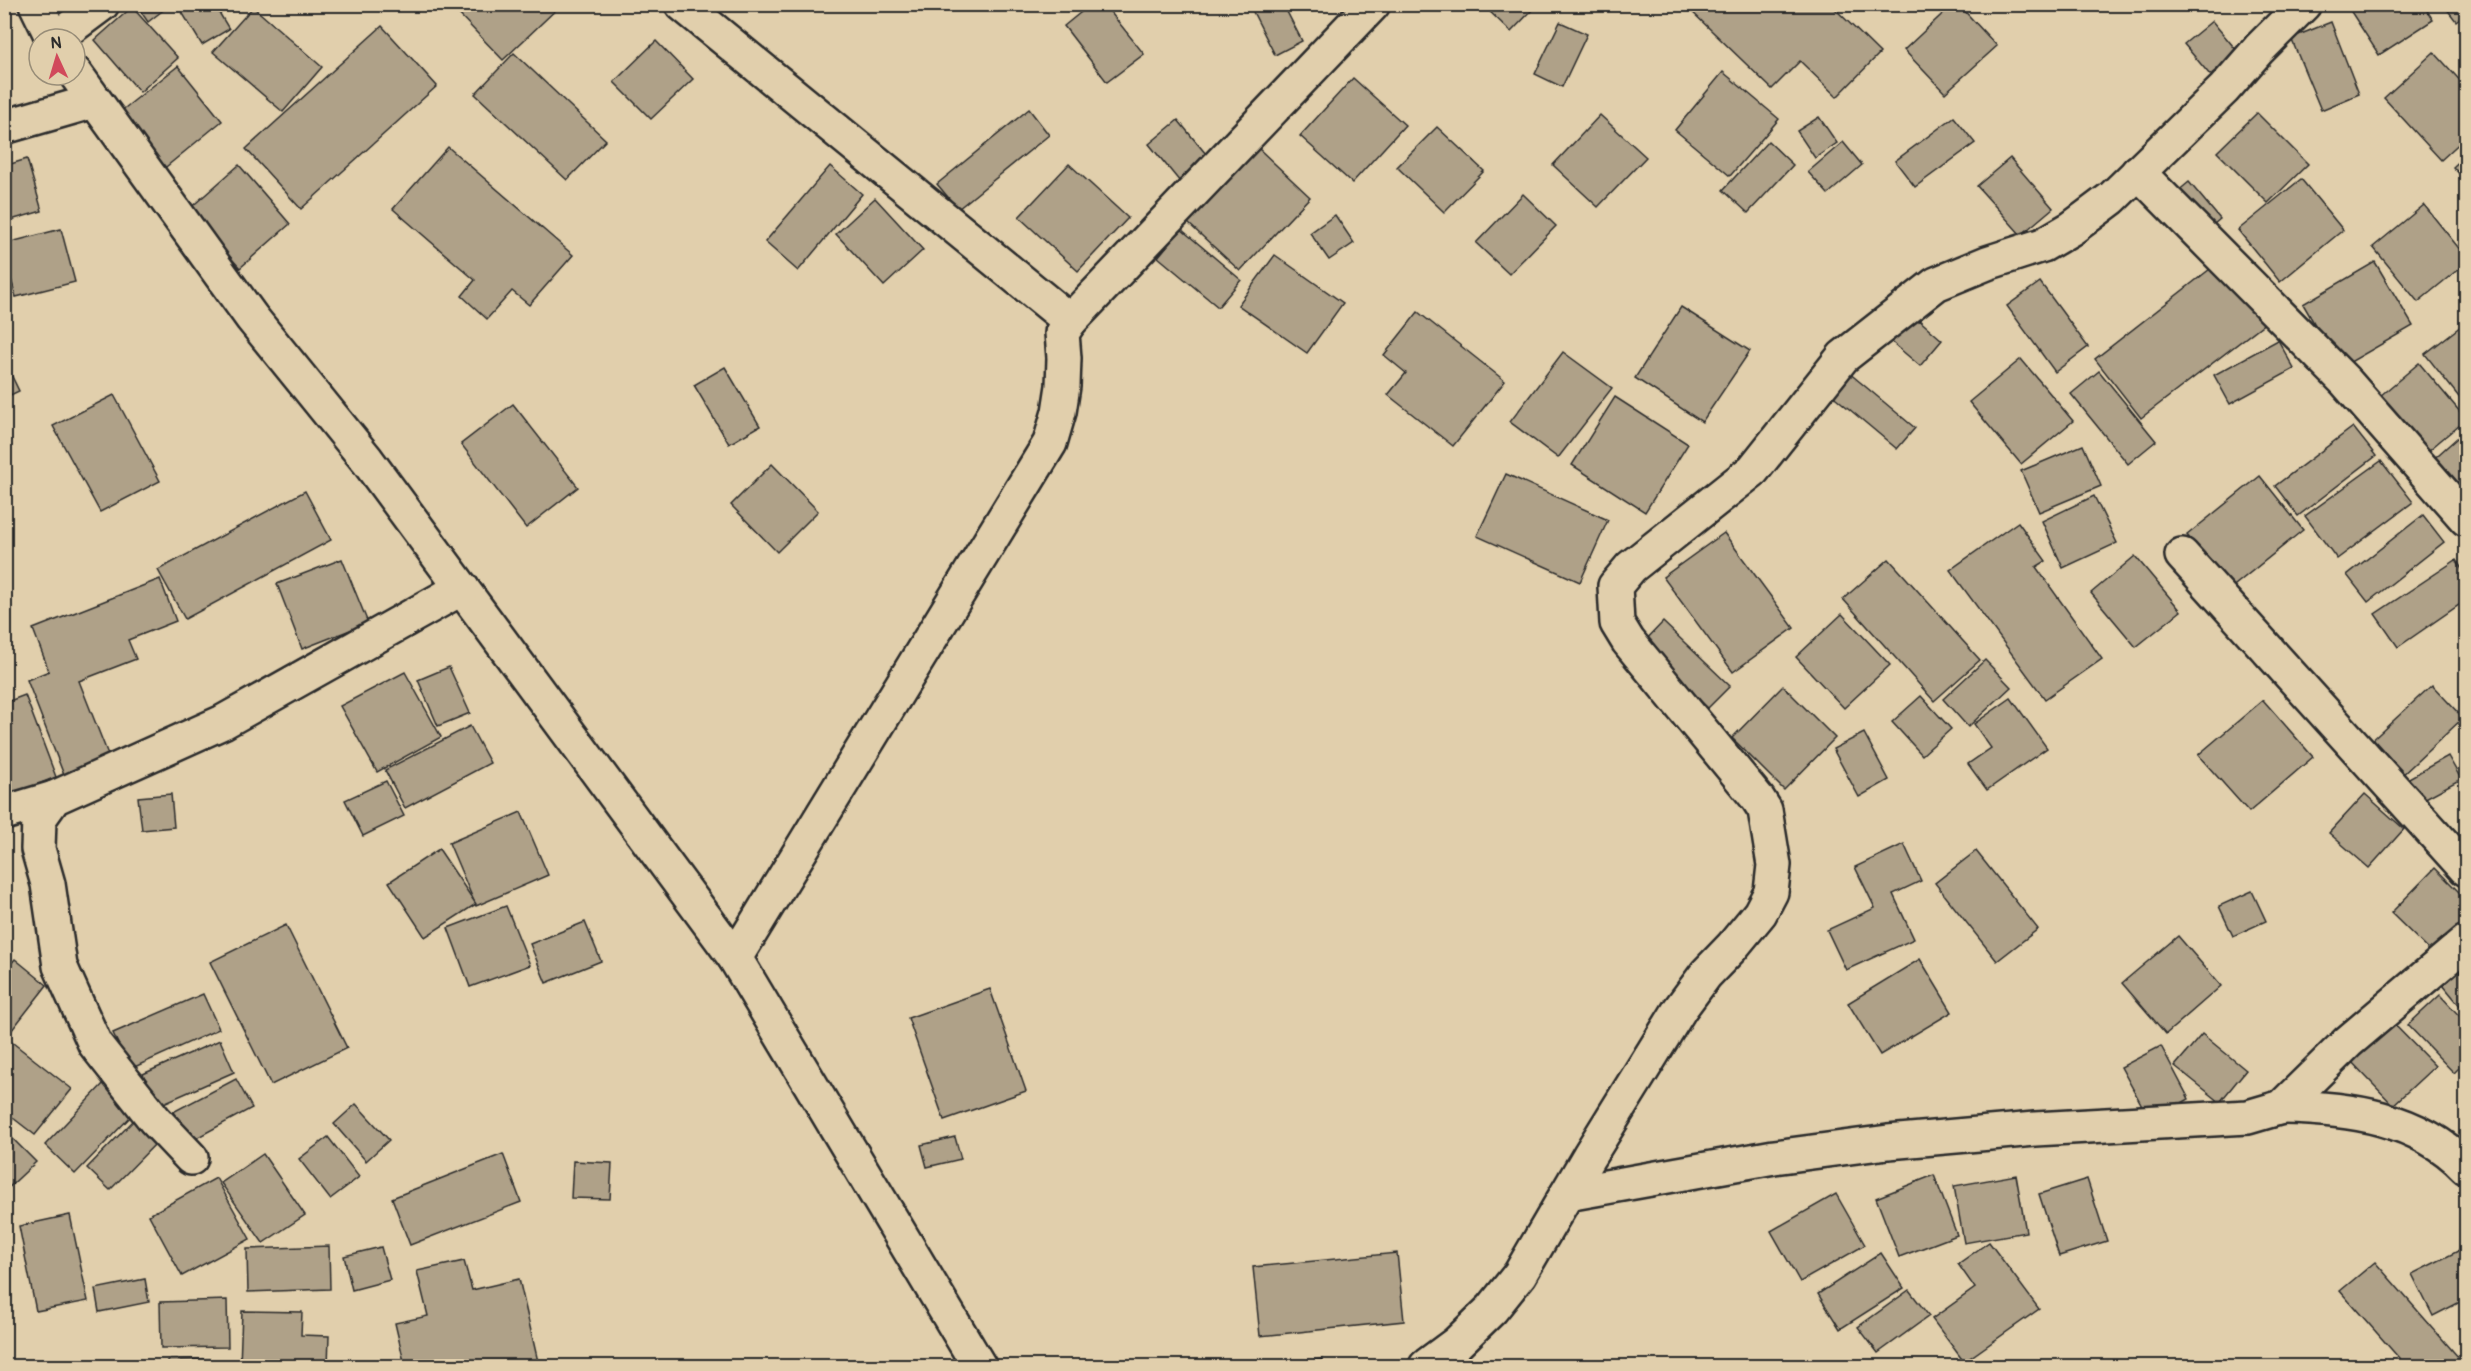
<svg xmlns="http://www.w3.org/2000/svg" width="2471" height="1371" viewBox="0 0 2471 1371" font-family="Pangolin,sans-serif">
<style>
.building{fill:#afa188;stroke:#2b2b2b;stroke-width:1.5}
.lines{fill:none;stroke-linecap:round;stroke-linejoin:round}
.minor-casing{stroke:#2b2b2b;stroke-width:38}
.minor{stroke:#e1cfac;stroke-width:33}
</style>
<rect width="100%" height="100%" fill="#e1cfac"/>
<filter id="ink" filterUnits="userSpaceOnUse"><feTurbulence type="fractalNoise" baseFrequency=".0167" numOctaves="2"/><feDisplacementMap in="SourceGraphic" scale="12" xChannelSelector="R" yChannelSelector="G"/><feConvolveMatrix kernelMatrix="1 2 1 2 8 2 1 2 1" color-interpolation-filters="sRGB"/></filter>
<g filter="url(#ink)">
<g class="building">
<path d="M146,4H171L148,22L139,9Z"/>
<path d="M177,4H214L229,29L202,45Z"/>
<path d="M456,4H562L503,60L453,8Z"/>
<path d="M1091,4H1104L1144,54L1107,82L1064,26Z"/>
<path d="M1249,4H1283L1302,41L1275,55Z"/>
<path d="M1488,4H1538L1511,32L1485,7Z"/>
<path d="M1684,4H1830L1880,53L1837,97L1800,61L1772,89Z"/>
<path d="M1953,4H1958L1997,46L1945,93L1904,50Z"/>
<path d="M2346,4H2423L2433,20L2379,55Z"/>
<path d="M2443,4H2466V13L2456,21Z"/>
<path d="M132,7L178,58L140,92L95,40Z"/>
<path d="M253,7L322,67L283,112L213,52Z"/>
<path d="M2212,21L2238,52L2210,75L2184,44Z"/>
<path d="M1560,22L1587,34L1562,87L1535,74Z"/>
<path d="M2331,22L2359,94L2321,110L2291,38Z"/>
<path d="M382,26L437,86L301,209L246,149Z"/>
<path d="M656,41L693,79L651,119L614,82Z"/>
<path d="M2434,52L2466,87V137L2441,160L2384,98Z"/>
<path d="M514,53L606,140L567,180L475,94Z"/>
<path d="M178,66L222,121L161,171L116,115Z"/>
<path d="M1723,72L1779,119L1730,176L1675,130Z"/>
<path d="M1353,78L1405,125L1352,183L1300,136Z"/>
<path d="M1029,109L1049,135L958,209L937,184Z"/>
<path d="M2257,113L2308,164L2268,203L2217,152Z"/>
<path d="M1600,115L1646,157L1598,207L1553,165Z"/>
<path d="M1819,117L1837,143L1815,158L1797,131Z"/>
<path d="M1954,117L1975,143L1915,187L1895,161Z"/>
<path d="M1178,120L1215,165L1185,188L1149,144Z"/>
<path d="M1437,127L1484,171L1444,212L1397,167Z"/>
<path d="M1768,141L1793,165L1748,213L1723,190Z"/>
<path d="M1843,142L1862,165L1828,194L1808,172Z"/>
<path d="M448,147L573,255L529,305L512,291L487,319L462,296L475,280L393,209Z"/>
<path d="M1258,148L1310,197L1240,271L1188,223Z"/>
<path d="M2466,155V181L2453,167Z"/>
<path d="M2010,158L2053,208L2021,235L1977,186Z"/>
<path d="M27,159L42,211L4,222V166Z"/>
<path d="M1069,164L1128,218L1078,271L1019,217Z"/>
<path d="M239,165L290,224L240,268L188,210Z"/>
<path d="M830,166L862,194L798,271L765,242Z"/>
<path d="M2301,179L2343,230L2280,282L2238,230Z"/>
<path d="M2189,182L2220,219L2202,234L2171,197Z"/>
<path d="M1523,194L1556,226L1509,274L1476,243Z"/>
<path d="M875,198L923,250L884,286L836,234Z"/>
<path d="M2424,205L2466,257V263L2418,302L2373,247Z"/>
<path d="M1335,215L1354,243L1329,260L1310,233Z"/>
<path d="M61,229L75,282L16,297L5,257L11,256L7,243Z"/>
<path d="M1181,229L1241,280L1218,307L1158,257Z"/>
<path d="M1275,255L1343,303L1307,353L1238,305Z"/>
<path d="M2219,262L2266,322L2141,418L2095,359Z"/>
<path d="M2375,262L2413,326L2340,368L2303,304Z"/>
<path d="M2040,282L2088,347L2055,372L2007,306Z"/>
<path d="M1681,307L1750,351L1702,422L1635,378Z"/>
<path d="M1418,312L1505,381L1453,446L1388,395L1406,373L1384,355Z"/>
<path d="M1910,312L1942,340L1920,366L1887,338Z"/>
<path d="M2461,326L2466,333V406L2425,354Z"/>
<path d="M2278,340L2294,369L2230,404L2214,375Z"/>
<path d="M1563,352L1612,388L1558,458L1510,422Z"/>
<path d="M2021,359L2073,421L2021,464L1969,402Z"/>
<path d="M4,360L19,391L4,398Z"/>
<path d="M2419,363L2466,419L2428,451L2380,396Z"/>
<path d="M725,367L760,426L729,444L694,385Z"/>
<path d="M2099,371L2156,441L2128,464L2071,394Z"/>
<path d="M1848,372L1915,428L1897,449L1830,393Z"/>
<path d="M114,395L160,481L100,512L53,426Z"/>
<path d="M1615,397L1688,444L1645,512L1572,465Z"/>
<path d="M513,404L578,487L526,528L461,444Z"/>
<path d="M2353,427L2376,456L2298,516L2275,486Z"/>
<path d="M2466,430V506L2429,463Z"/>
<path d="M2083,445L2101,486L2039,512L2021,471Z"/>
<path d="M2381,461L2413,502L2337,559L2305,516Z"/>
<path d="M772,464L818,511L777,552L731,505Z"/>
<path d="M1506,474L1608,520L1580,582L1477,536Z"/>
<path d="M2260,476L2303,530L2230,589L2187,535Z"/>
<path d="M305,491L331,540L185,619L158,570Z"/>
<path d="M2094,496L2117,543L2063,568L2042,521Z"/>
<path d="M2423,515L2444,542L2368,602L2347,575Z"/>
<path d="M2018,522L2046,561L2036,567L2102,659L2045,699L1950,570Z"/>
<path d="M1724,533L1794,628L1733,672L1663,577Z"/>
<path d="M2135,556L2181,611L2136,647L2091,593Z"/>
<path d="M342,559L368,623L302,649L277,584Z"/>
<path d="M1889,559L1980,660L1934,701L1843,599Z"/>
<path d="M2456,560L2466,575V600L2398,647L2375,614Z"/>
<path d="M160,579L176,621L128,640L136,659L79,681L109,757L64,775L27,680L49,671L33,629Z"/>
<path d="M1842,614L1890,665L1844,708L1796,657Z"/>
<path d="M1663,622L1730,686L1708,708L1642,644Z"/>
<path d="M1985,660L2011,687L1968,727L1943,699Z"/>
<path d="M449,667L470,713L438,726L418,680Z"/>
<path d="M405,672L441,737L377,772L340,706Z"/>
<path d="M2432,685L2463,718L2398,779L2367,745Z"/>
<path d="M1783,686L1835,738L1784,790L1732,738Z"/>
<path d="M25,695L56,777L6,797L4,703Z"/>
<path d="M1921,696L1951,729L1922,755L1892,722Z"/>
<path d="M2011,698L2047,748L1987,790L1968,764L1991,748L1974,724Z"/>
<path d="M2263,700L2313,757L2249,812L2198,755Z"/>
<path d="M470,726L490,763L405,808L385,770Z"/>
<path d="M1864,733L1889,780L1859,797L1833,749Z"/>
<path d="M2448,756L2461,779L2420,801L2407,779Z"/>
<path d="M386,781L404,816L363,836L345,800Z"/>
<path d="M171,794L174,827L142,830L138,797Z"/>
<path d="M2365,794L2404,829L2369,868L2329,833Z"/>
<path d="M521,812L548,875L476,906L449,843Z"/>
<path d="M1904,844L1921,881L1893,894L1914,939L1846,970L1827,930L1875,908L1855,867Z"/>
<path d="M439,849L476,904L425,937L389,882Z"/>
<path d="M1976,851L2038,929L1997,961L1935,883Z"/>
<path d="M2435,868L2466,899V924L2435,956L2391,913Z"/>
<path d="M2252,891L2266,921L2233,936L2219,906Z"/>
<path d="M506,906L530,965L470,987L448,928Z"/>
<path d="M585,922L601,961L546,983L530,944Z"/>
<path d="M286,925L347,1048L271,1085L210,962Z"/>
<path d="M2178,936L2221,986L2166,1034L2122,983Z"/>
<path d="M15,959L47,985L8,1035L4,1032V972Z"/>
<path d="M1920,959L1952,1012L1880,1055L1848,1003Z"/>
<path d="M2466,965V1013L2443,985Z"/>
<path d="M990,989L1026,1091L944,1120L908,1018Z"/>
<path d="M203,994L219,1029L130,1069L113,1033Z"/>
<path d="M2440,995L2466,1023V1061L2454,1073L2408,1025Z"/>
<path d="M2390,1020L2435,1066L2393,1105L2349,1059Z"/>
<path d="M2202,1034L2246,1070L2220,1102L2175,1066Z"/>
<path d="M4,1036L72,1089L35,1135L4,1111Z"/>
<path d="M220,1040L234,1072L157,1106L143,1074Z"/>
<path d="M2161,1046L2189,1099L2150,1120L2121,1067Z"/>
<path d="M236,1079L252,1108L189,1142L173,1112Z"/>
<path d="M104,1083L135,1112L75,1174L45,1145Z"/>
<path d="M356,1104L389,1140L366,1161L334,1124Z"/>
<path d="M135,1119L158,1141L110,1190L87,1168Z"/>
<path d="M4,1130L36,1162L4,1192Z"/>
<path d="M328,1137L359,1177L330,1199L299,1159Z"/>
<path d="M955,1137L961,1159L927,1167L921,1145Z"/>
<path d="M263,1154L305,1215L263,1243L221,1183Z"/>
<path d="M503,1154L521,1202L410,1245L392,1198Z"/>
<path d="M573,1161L612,1163L610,1199L571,1198Z"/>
<path d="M1934,1175L1957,1235L1899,1257L1876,1198Z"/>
<path d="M2016,1175L2026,1232L1964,1243L1954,1186Z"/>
<path d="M216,1178L250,1239L182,1276L149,1215Z"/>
<path d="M2087,1179L2107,1241L2059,1256L2039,1194Z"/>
<path d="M1836,1194L1865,1245L1800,1282L1771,1231Z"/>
<path d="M70,1215L88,1301L36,1311L19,1226Z"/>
<path d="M1989,1242L2039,1309L1964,1362L1932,1319L1975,1288L1958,1264Z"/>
<path d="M329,1246L330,1289L248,1292L247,1249Z"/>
<path d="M381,1247L390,1280L352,1290L344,1256Z"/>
<path d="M2466,1247V1299L2433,1316L2412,1274Z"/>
<path d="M1397,1253L1404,1321L1260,1336L1253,1267Z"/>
<path d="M1881,1253L1904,1288L1840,1329L1818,1294Z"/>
<path d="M464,1261L472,1290L519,1279L539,1366H405L395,1323L428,1316L417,1271Z"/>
<path d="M2375,1262L2466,1366H2406L2340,1291Z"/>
<path d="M145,1279L149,1302L99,1312L95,1289Z"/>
<path d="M1909,1290L1929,1316L1878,1353L1858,1327Z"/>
<path d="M227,1300L228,1347L161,1348L160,1302Z"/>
<path d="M242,1311L302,1312L301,1335L329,1336L328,1366H240Z"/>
<path d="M218,1359V1366H168V1360Z"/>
<path d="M1322,1359V1366H1263Z"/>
</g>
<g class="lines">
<g class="minor-casing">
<g id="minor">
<path d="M36,4L53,39"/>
<path d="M682,4L1070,321L1062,333L1064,358L1063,386L1059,412L1050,443L735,958"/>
<path d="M55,39L102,4"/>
<path d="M75,73L252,318L367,460L735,958L979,1366"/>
<path d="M4,127L94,101"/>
<path d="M2138,172L2346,382L2466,519"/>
<path d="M1070,321L1373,4"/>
<path d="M2182,555L2466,869"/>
<path d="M4,813L54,798"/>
<path d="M2282,1107C2348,1108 2418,1117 2466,1167"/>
<path d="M191,1158L155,1120L95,1044L60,966L48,884L38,849L39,819L54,798L223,722L462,588"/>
<path d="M1567,1194L1774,1157L1888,1142L2035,1129L2248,1117L2282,1107L2348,1042L2466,942"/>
<path d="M1426,1366L1457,1343L1492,1309L1520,1274L1589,1156L1680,1009L1706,974L1732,947L1760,913L1771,892L1774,865L1765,810L1758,799L1628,641L1617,623L1615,586L1631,567L1753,470L1843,357L1936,284L1987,263L2043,245L2072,228L2112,198L2224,89L2259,49L2304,4"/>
</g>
</g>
<use href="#minor" class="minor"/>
</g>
</g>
<rect width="2471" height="1371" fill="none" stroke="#e1cfac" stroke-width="24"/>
<rect x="12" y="12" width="2447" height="1347" fill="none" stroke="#2b2b2b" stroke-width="2" filter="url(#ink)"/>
<g transform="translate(57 57) rotate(356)"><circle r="28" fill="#e1cfac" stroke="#988d78" stroke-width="1.5"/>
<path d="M0-4.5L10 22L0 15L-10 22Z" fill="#d1495b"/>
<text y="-9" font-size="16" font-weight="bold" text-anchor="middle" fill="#2b2b2b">N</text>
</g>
</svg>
